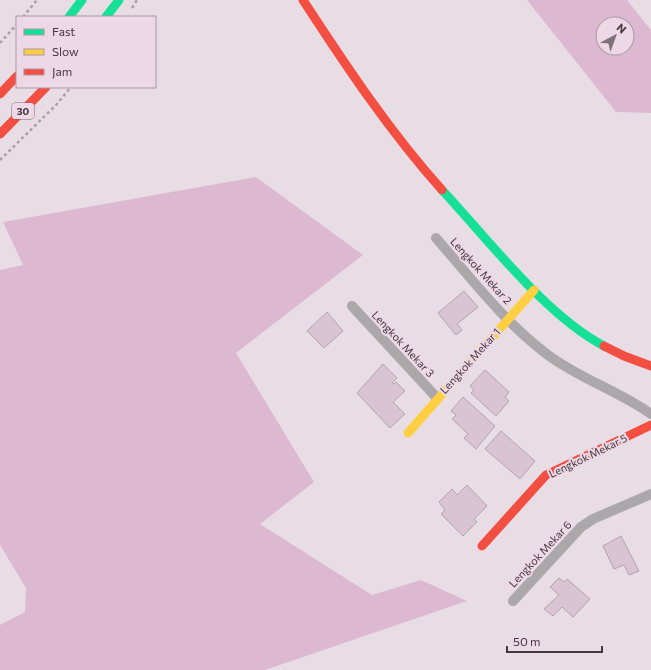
<svg xmlns="http://www.w3.org/2000/svg" width="651" height="670" viewBox="0 0 651 670" font-family="Commissioner,sans-serif">
<style>
.green{fill:#ddb9d1;fill-rule:evenodd}
.building{fill:#dac4d2;stroke:#afa5ab}
.lines{fill:none;stroke-linecap:round;stroke-linejoin:round}
.path{stroke:#a6a1a4;stroke-width:2.5;stroke-dasharray:3 3;stroke-linecap:butt}
.street{stroke:#aba7aa;stroke-width:10}
.fast{stroke:#16e098;stroke-width:9}
.slow{stroke:#ffcf43;stroke-width:9}
.jam{stroke:#f24e42;stroke-width:9}
.labels{text-anchor:middle;stroke-width:4;stroke-linejoin:round;paint-order:stroke}
.shield{fill:#eed8e6;stroke:#766970;stroke-width:1}
.shield-label{font-size:10px;font-weight:bold;fill:#42393e}
.street-label{font-size:11px;fill:#42393e;stroke:#eed8e6}
</style>
<rect width="100%" height="100%" fill="#e9dde5"/>
<g class="green">
<path d="M527,0H627L651,30V113L616,112ZM603,24H627V48H603Z"/>
<path d="M256,177L363,255L236,353L314,482L260,524L372,595L421,580L467,601L265,670H0V625L25,612L26,588L0,545V270L23,265L3,222Z"/>
</g>
<g class="building">
<path d="M464,291L478,307L457,324L462,330L456,335L438,313Z"/>
<path d="M327,312L343,331L324,348L307,331Z"/>
<path d="M383,364L397,378L392,383L394,384L396,382L405,391L393,402L405,414L390,428L357,393Z"/>
<path d="M485,370L509,392L505,397L509,401L496,416L471,393L474,390L470,386Z"/>
<path d="M463,397L495,426L476,449L464,438L468,434L452,419L456,415L451,411Z"/>
<path d="M501,431L535,461L520,479L485,449Z"/>
<path d="M467,485L487,506L474,519L477,522L463,536L441,514L445,510L439,502L452,489L457,495Z"/>
<path d="M621,536L639,571L629,575L624,565L614,569L603,546Z"/>
<path d="M559,578L564,582L567,579L590,599L573,617L562,607L553,616L544,609L559,595L550,587Z"/>
</g>
<g class="lines">
<g class="path">
<path d="M132,8L137,0"/>
<path d="M23,17L37,0"/>
<path d="M0,43L17,24"/>
<path d="M0,160L56,105L71,87"/>
</g>
<g class="street">
<path d="M436,238C471,278 505,323 548,355C580,379 619,391 651,414"/>
<path d="M352,306L437,398"/>
<path d="M513,601L581,527L593,519L651,494"/>
</g>
<g class="fast">
<path d="M69,17L82,0"/>
<path d="M106,17L119,0"/>
<path d="M442,190C488,239 545,315 604,346"/>
</g>
<path class="slow" d="M408,433L534,290"/>
<g class="jam">
<path d="M303,0C346,66 390,132 442,190"/>
<path d="M0,94L17,76"/>
<path d="M0,134L46,87"/>
<path d="M604,346L624,356L651,366"/>
<path d="M482,546L546,475L651,425"/>
</g>
</g>
<g class="labels">
<rect class="shield" x="12" y="103" width="22" height="16" rx="3"/>
<g class="shield-label">
<text x="23" y="115">30</text>
</g>
<g class="street-label">
<text transform="translate(481 271) rotate(48)" y="4">Lengkok Mekar 2</text>
<text transform="translate(403 344) rotate(47)" y="4">Lengkok Mekar 3</text>
<text transform="translate(470 361) rotate(-48)" y="4">Lengkok Mekar 1</text>
<text transform="translate(588 456) rotate(-26)" y="4">Lengkok Mekar 5</text>
<text transform="translate(540 554) rotate(-47)" y="4">Lengkok Mekar 6</text>
</g>
</g>
<rect x="16" y="16" width="140" height="72" fill="#eed8e6" stroke="#a998a3"/>
<rect x="24" y="29" width="20" height="6" fill="#16e098" stroke="#a998a3"/>
<text x="52" y="36" font-size="12" fill="#42393e">Fast</text>
<rect x="24" y="49" width="20" height="6" fill="#ffcf43" stroke="#a998a3"/>
<text x="52" y="56" font-size="12" fill="#42393e">Slow</text>
<rect x="24" y="69" width="20" height="6" fill="#f24e42" stroke="#a998a3"/>
<text x="52" y="76" font-size="12" fill="#42393e">Jam</text>
<g transform="translate(615 36) rotate(41)"><circle r="19" fill="#eed8e6" stroke="#a998a3"/>
<path d="M0-3L7 15L0 10L-7 15Z" fill="#7c7278"/>
<text y="-6" font-size="11" font-weight="bold" text-anchor="middle" fill="#42393e">N</text>
</g>
<path d="M507 646v6h95v-6" fill="none" stroke="#42393e" stroke-width="2"/>
<text x="513" y="646" font-size="12" fill="#42393e" stroke="#eed8e6" stroke-width="3" paint-order="stroke">50 m</text>
</svg>
